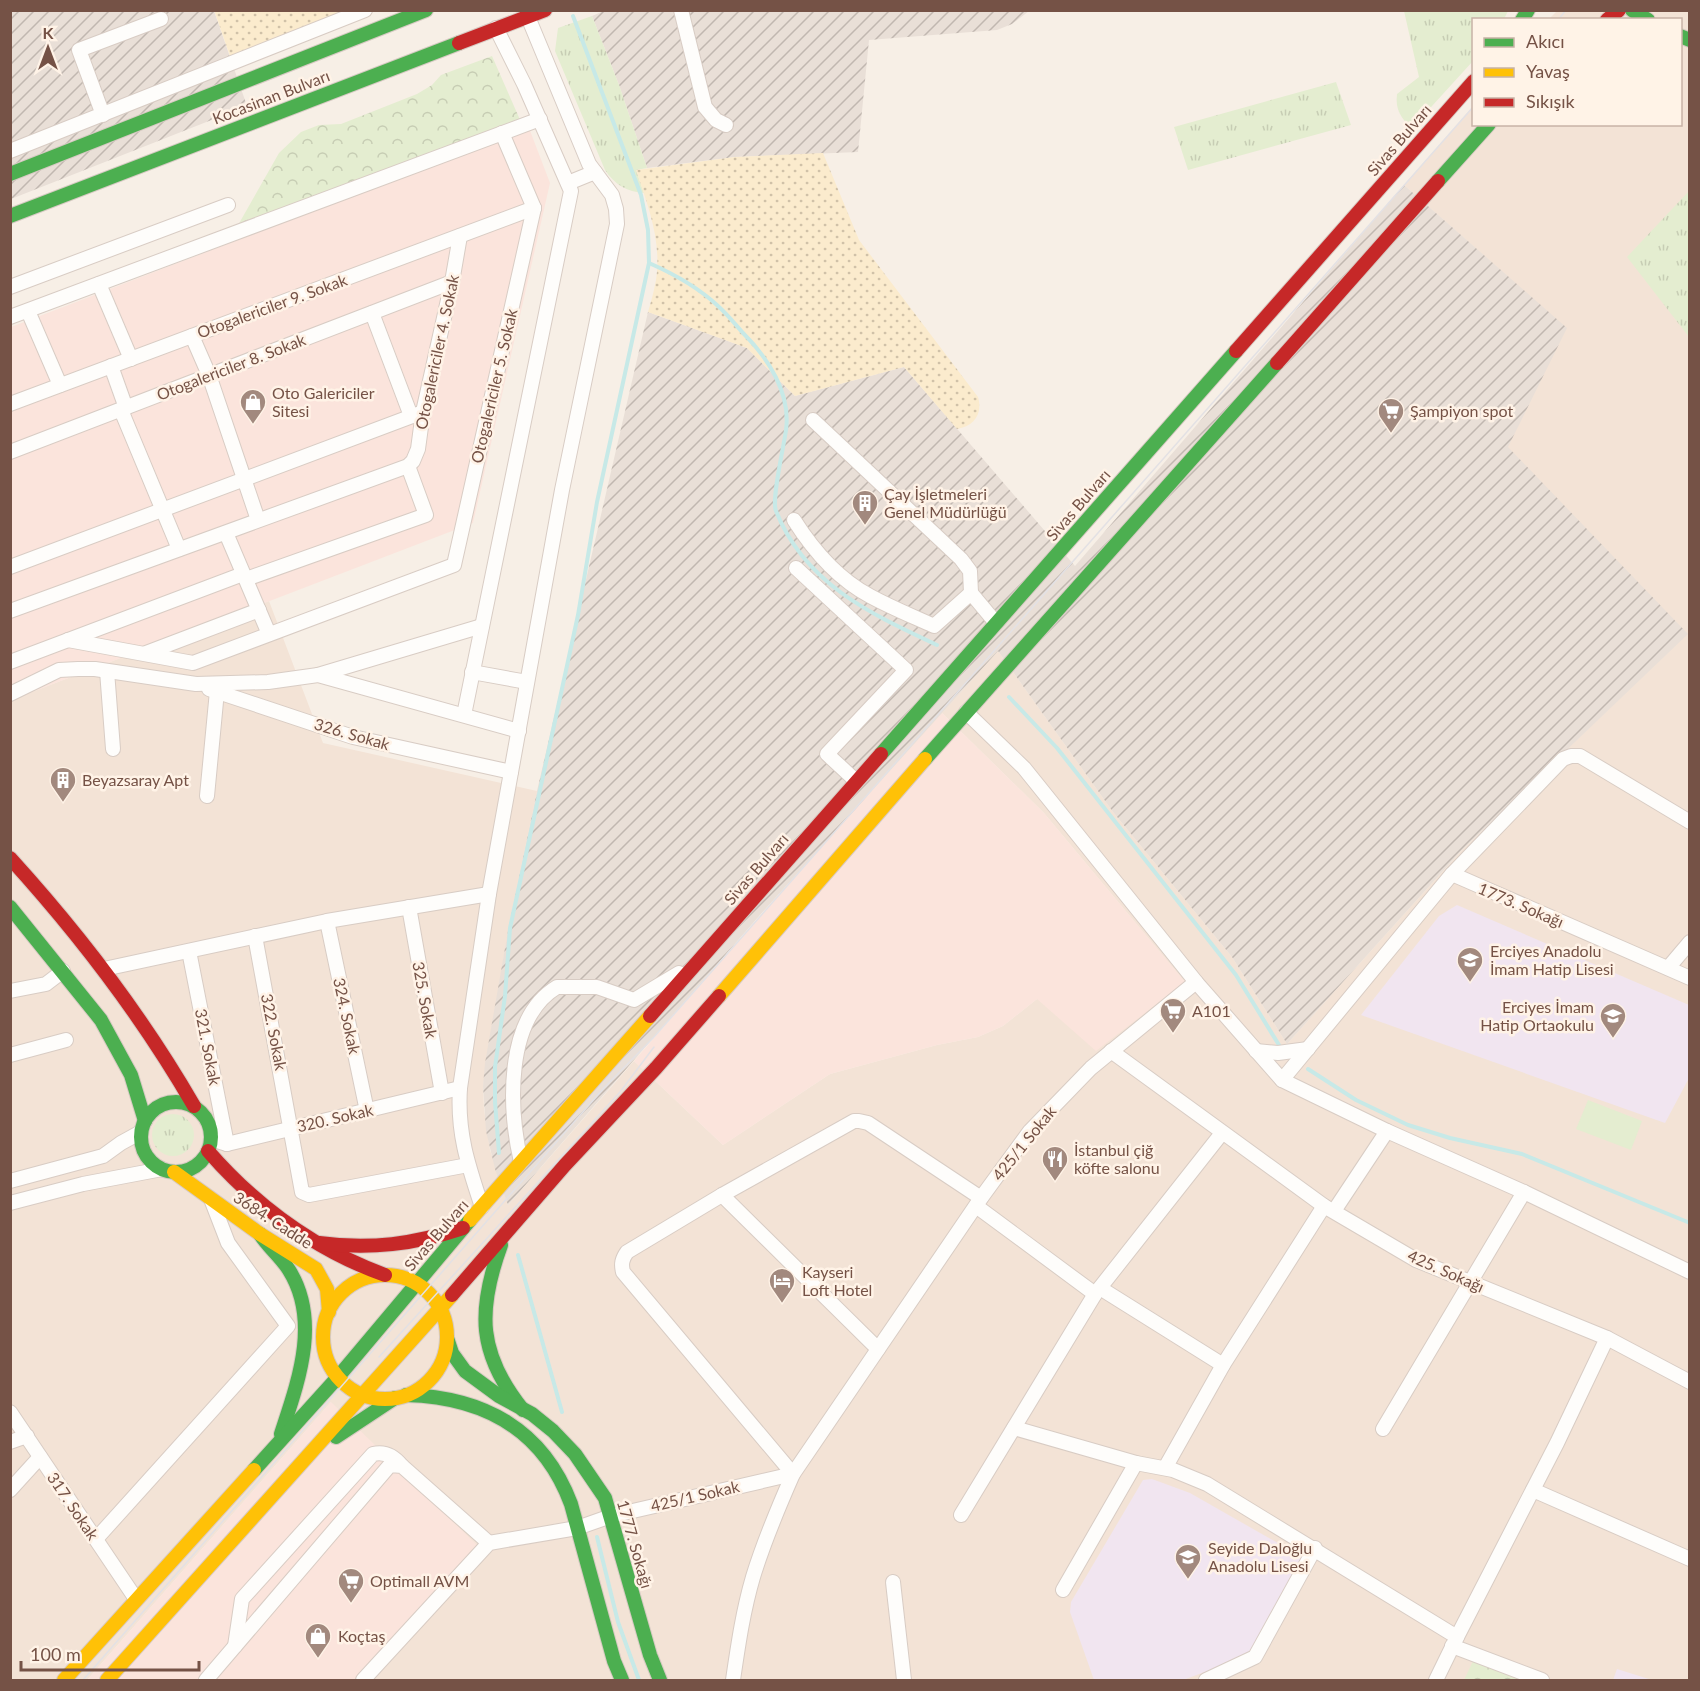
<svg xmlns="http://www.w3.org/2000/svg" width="1700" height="1691" viewBox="0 0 1700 1691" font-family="Lato,sans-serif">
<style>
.residential{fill:#f3e3d6}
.commercial{fill:#fbe4dc}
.industrial{fill:url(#industrial-furrows)}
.education{fill:#f1e5f0}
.grass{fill:url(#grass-tufts)}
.sand{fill:url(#sand-dots)}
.park{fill:url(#park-crowns)}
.garden{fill:#e4edd0}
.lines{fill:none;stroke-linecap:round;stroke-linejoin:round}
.stream{stroke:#c7e9e7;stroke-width:4}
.street-casing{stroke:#d8ccc4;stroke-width:16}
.fast-casing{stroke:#d7cac3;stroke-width:16}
.slow-casing{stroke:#d7cac3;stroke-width:16}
.jam-casing{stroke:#d7cac3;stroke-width:16}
.street{stroke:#fefdfb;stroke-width:14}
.fast{stroke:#4caf50;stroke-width:14}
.slow{stroke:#ffc107;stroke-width:14}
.jam{stroke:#c62828;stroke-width:14}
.tram{stroke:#e3e1e4;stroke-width:1.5}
.labels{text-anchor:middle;stroke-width:5;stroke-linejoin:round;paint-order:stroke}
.street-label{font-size:16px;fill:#755246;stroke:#fff3e7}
.poi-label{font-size:16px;fill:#755246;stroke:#fff3e7;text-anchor:start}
</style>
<defs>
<pattern id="industrial-furrows" width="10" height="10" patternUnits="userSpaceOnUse" patternTransform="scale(1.5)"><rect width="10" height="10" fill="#e9dfd7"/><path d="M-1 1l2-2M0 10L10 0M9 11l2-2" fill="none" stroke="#c1b7b0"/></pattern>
<pattern id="grass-tufts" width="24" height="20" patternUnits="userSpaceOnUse" patternTransform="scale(1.5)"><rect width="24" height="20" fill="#e4edd0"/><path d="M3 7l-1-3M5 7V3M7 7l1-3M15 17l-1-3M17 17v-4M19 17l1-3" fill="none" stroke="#c7cdb4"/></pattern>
<pattern id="sand-dots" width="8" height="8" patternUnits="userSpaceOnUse" patternTransform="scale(1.5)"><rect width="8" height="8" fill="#fbebcd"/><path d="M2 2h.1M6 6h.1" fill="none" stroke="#d0c1a8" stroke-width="1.8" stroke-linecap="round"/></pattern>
<pattern id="park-crowns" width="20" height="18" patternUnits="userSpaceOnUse" patternTransform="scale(1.5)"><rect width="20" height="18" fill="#e4edd0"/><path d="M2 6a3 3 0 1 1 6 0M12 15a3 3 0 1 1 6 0" fill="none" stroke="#c7cdb4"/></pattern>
</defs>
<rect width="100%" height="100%" fill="#f7efe6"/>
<path class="residential" d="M1557,11H1689V1680H364L331,1402L87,1680H11V700L269,601L323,743L537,791L509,925L483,1086L484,1109L490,1150L508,1205L634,1061L723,1145L830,1074L937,1045L978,1037L1003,1026L1037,999L1184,981L1044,813L942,713L998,651L1113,812L1232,957L1287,1044L1461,851L1687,634L1507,447L1566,328L1404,185L1473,106L1474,124H1680V20L1549,19Z"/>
<g class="commercial">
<path d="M529,128L550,183L473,523L11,700V327Z"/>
<path d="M942,713L1044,813L1185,982L1096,1051L1037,999L1003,1026L978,1037L937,1045L830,1074L723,1145L634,1061L801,869Z"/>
<path d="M331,1402L483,1551L364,1680H87Z"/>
</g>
<g class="industrial">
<path d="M606,10L1029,11L1012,24L997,30L869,40L858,152L735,157L647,168L619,85L592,16Z"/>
<path d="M11,11H214L247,106L11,199Z"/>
<path d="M1404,185L1567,328L1508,447L1688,634L1461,851L1287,1044L1232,957L1113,812L998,651L760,915L508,1205L495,1169L486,1131L483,1086L485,1063L509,925L537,791L648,312L747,348L795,396L904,367L1075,566Z"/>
</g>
<g class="education">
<path d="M1457,905L1689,1005V1078L1665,1123L1361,1015L1439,916Z"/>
<path d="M1152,1479L1190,1493L1304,1558L1248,1656L1183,1680H1094L1070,1612L1071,1602L1143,1480Z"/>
<path d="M1617,1669L1652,1680H1613Z"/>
</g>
<g class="grass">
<path d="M1404,11H1508L1504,19L1474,20L1473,61L1412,128C1401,119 1395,109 1397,94L1419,77Z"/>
<path d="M592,16L619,85L647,168L636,170L644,193C627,192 614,184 605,170L555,51L558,28Z"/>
<path d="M1336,82L1351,125L1188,170L1174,127Z"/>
<path d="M1689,191V337L1627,257Z"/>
<circle cx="173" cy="1135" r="21"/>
</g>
<g class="sand">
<path d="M214,10L343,11L231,59Z"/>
<path d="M823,153L859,240L978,397C983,414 974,426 957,429L904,367L795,396L747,348L648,312C651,302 654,291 656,280C662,241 648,206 636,170L735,157Z"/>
</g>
<g class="park">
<path d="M492,56L521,122L233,234L279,153L301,132L319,125L341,124L417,94L432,85L441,75Z"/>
<path d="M1474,1659L1535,1680H1464Z"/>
</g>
<path class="garden" d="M1588,1100L1642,1121L1631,1150L1576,1129Z"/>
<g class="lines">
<g class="stream">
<path d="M649,263C674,274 698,287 718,306C727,314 735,324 743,333C768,358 791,393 786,430C784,446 771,500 776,511C805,584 871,614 937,645"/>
<path d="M1009,697L1057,748L1236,975L1279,1045"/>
<path d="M1308,1069L1356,1100L1408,1125L1450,1138L1522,1154L1690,1223"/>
<path d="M499,1153L495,1102V1067L505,996L510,928L578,615L597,502L649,263L648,230L641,195L573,16"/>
<path d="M518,1255L562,1412"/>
<path d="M597,1537L618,1622L639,1680"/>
</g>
<g class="street-casing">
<g id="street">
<path d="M681,10L705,107L716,120L726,125"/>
<path d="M103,115L79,50L161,19"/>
<path d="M502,133L534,208"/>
<path d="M10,151L365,10"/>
<path d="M568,183L595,172"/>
<path d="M99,284L131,359"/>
<path d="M10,287L228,205"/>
<path d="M28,311L60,385"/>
<path d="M372,313L411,416"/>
<path d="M10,317L540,119"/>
<path d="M192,336L209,375L258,520"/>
<path d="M111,366L126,408"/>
<path d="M10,404L534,208"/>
<path d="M121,410L179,549"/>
<path d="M813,420L961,559L970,571L971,593"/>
<path d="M10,452L452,282"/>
<path d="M794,520C813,550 838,579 870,596C890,607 912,616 934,626L971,593L996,623"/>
<path d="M226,533L269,634"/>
<path d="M10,567L423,412"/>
<path d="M796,568L906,670L827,754L856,781"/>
<path d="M246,579L426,515L408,466"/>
<path d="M10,611L408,466L413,461L418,449L423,412L452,282L460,236"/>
<path d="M68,640L193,663L454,565L534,208"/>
<path d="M146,653L259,610"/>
<path d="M10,662L243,574"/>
<path d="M107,671L113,749"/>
<path d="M472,672L527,682"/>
<path d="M318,675L482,626"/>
<path d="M209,689L353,737L511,772"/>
<path d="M10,694L59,670L78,669H95L196,684L268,682L318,675L519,731"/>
<path d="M464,715L571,191L524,84L496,28"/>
<path d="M207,796L217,691"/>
<path d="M1452,874L1690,978"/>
<path d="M409,907L442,1093"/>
<path d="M327,921L367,1111"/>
<path d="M255,936L302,1192L309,1195L468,1165"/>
<path d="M189,951L227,1144"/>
<path d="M1668,968L1690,942"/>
<path d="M104,969L327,921L489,894"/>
<path d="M1196,982L1282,1080L1387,1131L1524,1192L1690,1272"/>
<path d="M10,991L46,984L63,971"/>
<path d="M1111,1051L1324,1206L1416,1260L1607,1338L1690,1382"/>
<path d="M1256,1051L1278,1053L1308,1049"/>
<path d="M10,1055L66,1040"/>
<path d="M1282,1080L1452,874L1563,759L1571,756H1580L1690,822"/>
<path d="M211,1139L227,1144L460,1088"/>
<path d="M521,1162C509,1110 504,1019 557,987H597L634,1000L679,973"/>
<path d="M10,1181L103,1156L121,1143L141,1132"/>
<path d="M722,1195L878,1349"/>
<path d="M10,1203L83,1184L162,1169"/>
<path d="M976,1206L1095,1294"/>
<path d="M482,1207C468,1165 457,1133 460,1088L489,894L562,490L617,224L616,209L612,195L589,164L528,17"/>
<path d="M1334,1211L1387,1131"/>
<path d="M1100,1288L1223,1365"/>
<path d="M10,1412L136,1599"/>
<path d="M1014,1428L1136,1463L1173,1470L1207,1484L1457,1637"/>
<path d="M1383,1429L1524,1192"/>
<path d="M10,1442L27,1436"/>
<path d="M1165,1468L1223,1365L1324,1206"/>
<path d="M10,1490L40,1457"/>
<path d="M1533,1490L1690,1559"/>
<path d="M961,1515L1095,1294L1222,1133"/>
<path d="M96,1539L288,1326L228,1243L211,1199"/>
<path d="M893,1582L904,1680"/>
<path d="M1063,1590L1136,1463"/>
<path d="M235,1646L242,1599L373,1454C385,1451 394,1456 402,1466"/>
<path d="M1452,1646L1542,1680"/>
<path d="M206,1680L390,1465L402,1466L489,1543"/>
<path d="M363,1680L489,1543L577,1528L611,1516L793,1474L981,1198L1030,1131L1091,1068L1196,982L1024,768L966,712"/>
<path d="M733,1680C738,1646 743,1611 753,1577C764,1541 778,1508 793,1474L623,1272C621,1264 622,1259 627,1252L722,1195L854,1121H859L868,1123L981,1198"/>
<path d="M1206,1680L1255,1657L1315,1548"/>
<path d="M1436,1680L1457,1637L1557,1443L1607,1338"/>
</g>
</g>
<g class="fast-casing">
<g id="fast">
<path d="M1632,10L1648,20"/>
<path d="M1522,20L1528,10"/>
<path d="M1680,36L1690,40"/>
<path d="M10,174L426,10"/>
<path d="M1438,181L1489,124"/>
<path d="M10,216L459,43"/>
<path d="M881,754L1236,351"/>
<path d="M925,759L1277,363"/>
<path d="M10,907L101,1020L131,1075L145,1121"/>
<circle cx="176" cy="1137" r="35"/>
<path d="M260,1234C268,1247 281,1257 289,1270C321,1321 298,1382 281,1434"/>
<path d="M501,1245C477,1311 478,1354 523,1410"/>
<path d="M447,1338L452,1353L465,1371L499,1396L532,1414L553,1431L575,1454L605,1498L650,1655L660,1680"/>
<path d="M406,1395C483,1397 543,1429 571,1504L614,1661L622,1680"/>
<path d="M336,1437L395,1398"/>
<path d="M254,1470L338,1377L470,1220"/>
</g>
</g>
<g class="slow-casing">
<g id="slow">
<path d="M719,996L925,759"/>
<path d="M174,1172L260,1234L316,1269L327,1289L329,1312"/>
<path d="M470,1220L650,1016"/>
<circle cx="385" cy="1337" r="62"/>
<path d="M64,1680L254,1470"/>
<path d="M107,1680L452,1295"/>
</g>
</g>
<g class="jam-casing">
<g id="jam">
<path d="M1607,20L1619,10"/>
<path d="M459,43L545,10"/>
<path d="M1236,351L1474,81"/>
<path d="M1277,363L1438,181"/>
<path d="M10,858C80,935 142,1016 194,1106"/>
<path d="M650,1016L881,754"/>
<path d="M208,1151C256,1206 316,1250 385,1275"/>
<path d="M319,1243C370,1250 415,1244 463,1228"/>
<path d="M452,1295L565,1165L656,1068L719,996"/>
</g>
</g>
<use href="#street" class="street"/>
<use href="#fast" class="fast"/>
<use href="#slow" class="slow"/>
<use href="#jam" class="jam"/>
<g class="tram">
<path d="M1558,20L1566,10"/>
<path d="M379,1357L620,1092L654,1047"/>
<path d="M83,1680L604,1088L654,1037L1474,106"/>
</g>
</g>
<defs>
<g id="shop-pin" transform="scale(1.35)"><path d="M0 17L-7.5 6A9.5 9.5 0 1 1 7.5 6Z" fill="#a2897e" stroke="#fff3e7"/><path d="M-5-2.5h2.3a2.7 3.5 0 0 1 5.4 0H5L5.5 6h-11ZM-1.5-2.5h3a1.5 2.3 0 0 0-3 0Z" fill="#fff"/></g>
<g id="supermarket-pin" transform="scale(1.35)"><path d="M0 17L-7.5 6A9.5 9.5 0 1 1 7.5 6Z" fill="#a2897e" stroke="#fff3e7"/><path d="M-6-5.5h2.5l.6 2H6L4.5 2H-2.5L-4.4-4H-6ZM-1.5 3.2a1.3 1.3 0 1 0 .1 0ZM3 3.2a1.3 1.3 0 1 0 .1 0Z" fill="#fff"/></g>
<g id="building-pin" transform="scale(1.35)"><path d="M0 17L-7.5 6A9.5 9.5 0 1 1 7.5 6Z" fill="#a2897e" stroke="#fff3e7"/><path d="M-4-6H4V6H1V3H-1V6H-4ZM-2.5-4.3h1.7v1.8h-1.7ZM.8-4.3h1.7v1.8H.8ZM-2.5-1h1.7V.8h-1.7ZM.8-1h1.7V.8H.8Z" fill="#fff"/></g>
<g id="school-pin" transform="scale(1.35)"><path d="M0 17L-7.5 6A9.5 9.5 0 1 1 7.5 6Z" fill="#a2897e" stroke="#fff3e7"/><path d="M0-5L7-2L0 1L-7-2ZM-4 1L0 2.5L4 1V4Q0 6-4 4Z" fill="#fff"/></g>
<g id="restaurant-pin" transform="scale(1.35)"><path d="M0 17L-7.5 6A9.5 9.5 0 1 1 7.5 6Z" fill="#a2897e" stroke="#fff3e7"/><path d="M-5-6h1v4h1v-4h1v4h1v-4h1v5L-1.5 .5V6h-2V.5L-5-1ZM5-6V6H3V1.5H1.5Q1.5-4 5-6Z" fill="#fff"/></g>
<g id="hotel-pin" transform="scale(1.35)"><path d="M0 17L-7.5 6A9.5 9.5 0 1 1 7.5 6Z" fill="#a2897e" stroke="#fff3e7"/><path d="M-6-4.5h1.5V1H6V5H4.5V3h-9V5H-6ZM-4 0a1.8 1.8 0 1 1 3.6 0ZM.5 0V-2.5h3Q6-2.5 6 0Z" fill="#fff"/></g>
</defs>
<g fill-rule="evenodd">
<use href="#shop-pin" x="253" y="402"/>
<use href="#supermarket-pin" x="1391" y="411"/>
<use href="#building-pin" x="865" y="503"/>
<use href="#building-pin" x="63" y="780"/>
<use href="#school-pin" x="1470" y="960"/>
<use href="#supermarket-pin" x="1173" y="1011"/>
<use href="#school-pin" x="1613" y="1016"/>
<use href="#restaurant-pin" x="1055" y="1159"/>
<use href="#hotel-pin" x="782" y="1281"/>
<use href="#school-pin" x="1188" y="1557"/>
<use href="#supermarket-pin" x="351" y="1581"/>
<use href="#shop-pin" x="318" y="1636"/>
</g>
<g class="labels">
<g class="street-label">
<text transform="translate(271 97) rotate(-21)" y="6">Kocasinan Bulvarı</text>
<text transform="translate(1399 140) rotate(-49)" y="6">Sivas Bulvarı</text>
<text transform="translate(272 306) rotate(-20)" y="6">Otogalericiler 9. Sokak</text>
<text transform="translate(437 352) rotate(-78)" y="6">Otogalericiler 4. Sokak</text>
<text transform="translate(231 367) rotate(-21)" y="6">Otogalericiler 8. Sokak</text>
<text transform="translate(494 386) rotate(-77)" y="6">Otogalericiler 5. Sokak</text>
<text transform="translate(1078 505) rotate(-49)" y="6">Sivas Bulvarı</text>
<text transform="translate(352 734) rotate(16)" y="6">326. Sokak</text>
<text transform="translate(756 869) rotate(-49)" y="6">Sivas Bulvarı</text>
<text transform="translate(1521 905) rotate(23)" y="6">1773. Sokağı</text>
<text transform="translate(425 1000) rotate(80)" y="6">325. Sokak</text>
<text transform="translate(347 1016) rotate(78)" y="6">324. Sokak</text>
<text transform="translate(274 1032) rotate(79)" y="6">322. Sokak</text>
<text transform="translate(208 1047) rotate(79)" y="6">321. Sokak</text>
<text transform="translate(335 1118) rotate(-13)" y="6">320. Sokak</text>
<text transform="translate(1024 1143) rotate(-51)" y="6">425/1 Sokak</text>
<text transform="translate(273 1220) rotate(33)" y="6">3684. Cadde</text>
<text transform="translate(436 1235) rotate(-49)" y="6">Sivas Bulvarı</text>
<text transform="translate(1446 1271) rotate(24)" y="6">425. Sokağı</text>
<text transform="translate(695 1496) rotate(-13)" y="6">425/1 Sokak</text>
<text transform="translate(73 1506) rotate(56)" y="6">317. Sokak</text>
<text transform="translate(635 1544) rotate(74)" y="6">1777. Sokağı</text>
</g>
<g class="poi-label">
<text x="272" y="399">Oto Galericiler<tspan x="272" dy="18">Sitesi</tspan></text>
<text x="1410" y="417">Şampiyon spot</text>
<text x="884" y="500">Çay İşletmeleri<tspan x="884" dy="18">Genel Müdürlüğü</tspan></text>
<text x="82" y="786">Beyazsaray Apt</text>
<text x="1490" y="957">Erciyes Anadolu<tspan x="1490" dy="18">İmam Hatip Lisesi</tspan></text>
<text x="1594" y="1013" text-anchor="end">Erciyes İmam<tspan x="1594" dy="18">Hatip Ortaokulu</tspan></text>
<text x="1192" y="1017">A101</text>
<text x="1074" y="1156">İstanbul çiğ<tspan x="1074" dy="18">köfte salonu</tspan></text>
<text x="802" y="1278">Kayseri<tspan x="802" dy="18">Loft Hotel</tspan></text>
<text x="1208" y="1554">Seyide Daloğlu<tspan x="1208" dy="18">Anadolu Lisesi</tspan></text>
<text x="370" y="1587">Optimall AVM</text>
<text x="338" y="1642">Koçtaş</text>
</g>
</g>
<rect width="1700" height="1691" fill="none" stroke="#755246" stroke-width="24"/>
<rect x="1472" y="18" width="210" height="108" fill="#fff3e7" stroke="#c8b3a7" stroke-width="1.5"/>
<rect x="1484" y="38" width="30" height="9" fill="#4caf50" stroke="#c8b3a7" stroke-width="1.5"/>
<text x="1526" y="48" font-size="18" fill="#755246">Akıcı</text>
<rect x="1484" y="68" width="30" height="9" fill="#ffc107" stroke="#c8b3a7" stroke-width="1.5"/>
<text x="1526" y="78" font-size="18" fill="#755246">Yavaş</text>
<rect x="1484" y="98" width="30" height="9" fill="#c62828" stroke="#c8b3a7" stroke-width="1.5"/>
<text x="1526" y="108" font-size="18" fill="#755246">Sıkışık</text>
<g transform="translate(48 48)" stroke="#fff3e7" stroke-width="4.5" paint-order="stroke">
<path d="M0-4.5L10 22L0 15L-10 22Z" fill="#755246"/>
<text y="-9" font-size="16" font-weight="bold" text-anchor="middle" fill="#755246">K</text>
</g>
<path d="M21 1661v9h178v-9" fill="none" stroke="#755246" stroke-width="3"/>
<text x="30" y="1661" font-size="18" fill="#755246" stroke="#fff3e7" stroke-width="4.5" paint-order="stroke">100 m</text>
</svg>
